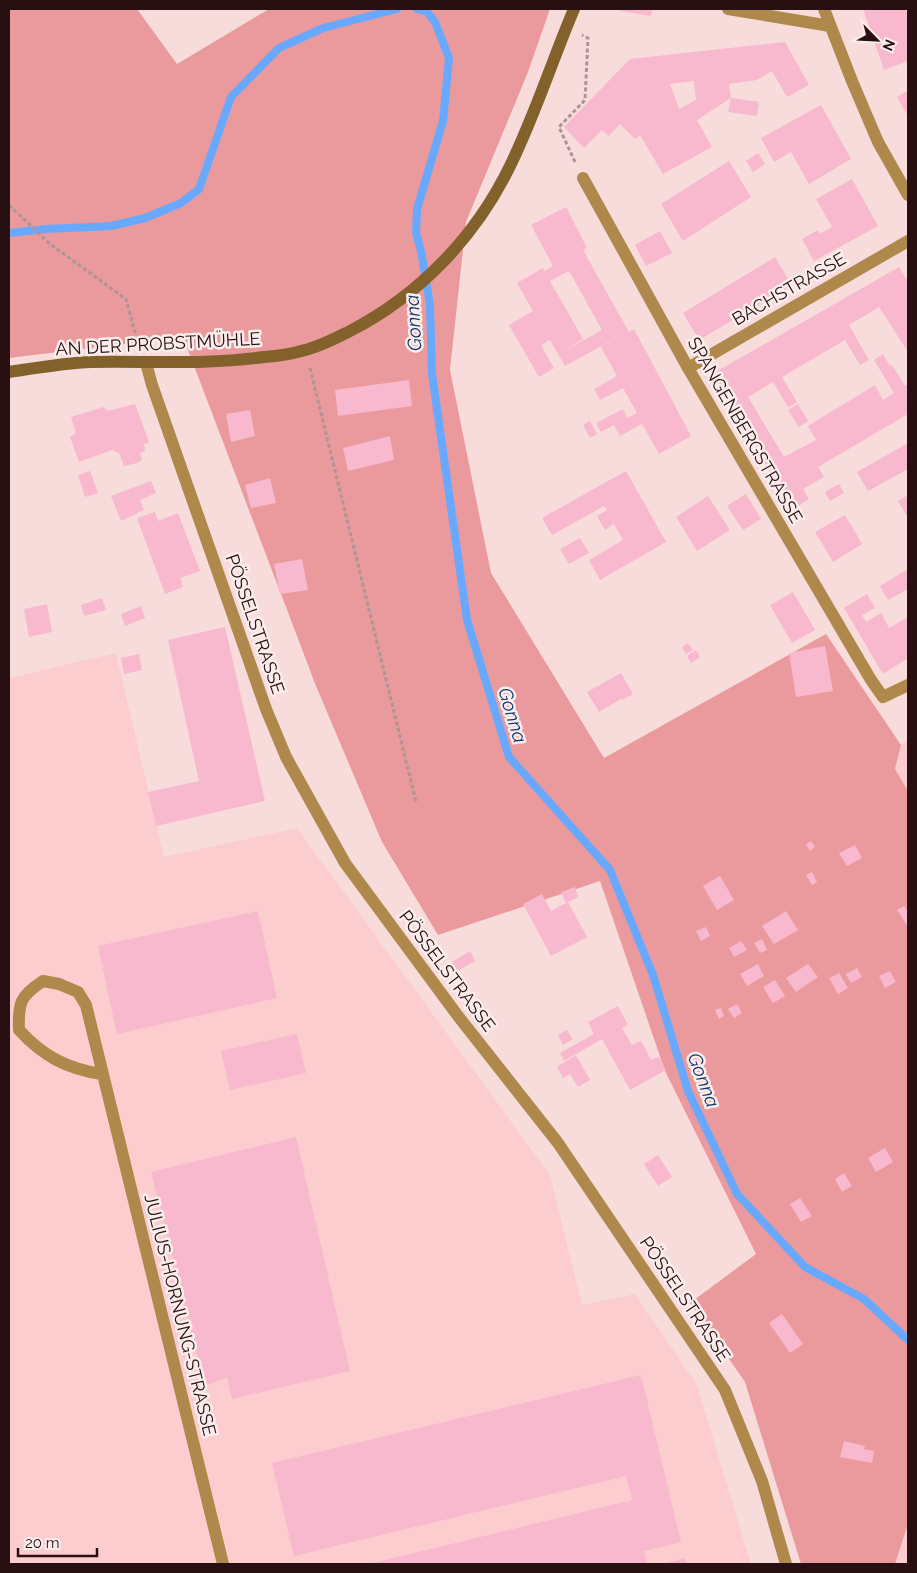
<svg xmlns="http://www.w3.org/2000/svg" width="917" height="1573" viewBox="0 0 917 1573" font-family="Raleway,sans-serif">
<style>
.built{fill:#fccdce}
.green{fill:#ea9a9d}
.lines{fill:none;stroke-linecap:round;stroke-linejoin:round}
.stream{stroke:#69a8ff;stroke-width:8}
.building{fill:#f8b8ce;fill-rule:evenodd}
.path{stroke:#af9495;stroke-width:3;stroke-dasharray:4 2.5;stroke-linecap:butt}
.street{stroke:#af884c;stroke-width:12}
.secondary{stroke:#82612b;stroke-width:12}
.labels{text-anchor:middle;stroke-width:5;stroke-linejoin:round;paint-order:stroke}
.street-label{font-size:18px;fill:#281012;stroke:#fceded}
.water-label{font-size:19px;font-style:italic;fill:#0e386e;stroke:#fceded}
</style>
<rect width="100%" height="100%" fill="#f8dcdc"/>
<g class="built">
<path d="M116,653L164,857L297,828L550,1175L582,1305L635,1294L697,1385L751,1564H9V678Z"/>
<path d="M908,740V791L895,769L901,745Z"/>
<path d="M908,1524V1564H895Z"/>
</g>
<path class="green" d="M9,9H137L177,64L269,9H550L528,72L466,222L450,370L491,573L604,758L826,634L901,745L895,769L908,791V1524L895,1564H801L745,1382L690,1303L756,1254L665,1071L600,881L438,935L382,842L316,686L183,337L9,358Z"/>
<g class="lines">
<g class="stream">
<path d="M417,9L427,12L435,22L449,58L443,121L417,209L416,233L421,251L430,305L432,374L467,620L509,757L610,870L653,975L688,1091L737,1194L805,1267L864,1299L908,1340"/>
<path d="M9,233L46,229L111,226L145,218L181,203L199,189L231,97L279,48L323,28L397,9"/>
</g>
</g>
<g class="building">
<path d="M620,9H652L651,16L620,11Z"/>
<path d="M863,9H905L908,17V61L884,70Z"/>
<path d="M785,42L809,85L787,97L772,71L757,80L729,84L731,98L759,102L757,116L728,112L731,98L697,120L712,147L663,174L640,135L635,139L620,124L609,136L602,130L584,148L564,127L630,59ZM694,81L696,100L679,109L670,84Z"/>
<path d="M908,90V116L897,97Z"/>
<path d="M821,105L851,159L809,184L791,152L774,162L761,138Z"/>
<path d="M758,153L765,164L753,172L746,161Z"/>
<path d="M729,161L751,197L683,241L661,204Z"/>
<path d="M852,179L878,226L814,261L802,239L818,230L820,234L832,227L816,199Z"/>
<path d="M566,207L587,248L583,250L629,332L634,329L691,436L659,454L642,424L620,436L614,425L601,432L596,423L623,409L627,418L637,413L623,388L600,400L594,389L617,376L601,347L627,332L565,366L550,340L541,345L554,368L539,377L509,325L533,311L517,283L543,268L544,271L553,266L531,225ZM569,271L602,330L562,352L583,339L550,281Z"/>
<path d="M660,231L672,253L646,266L635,245Z"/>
<path d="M775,257L792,285L699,340L683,313Z"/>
<path d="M899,267L908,282V352L879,307L849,325L869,360L860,365L845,340L782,377L797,402L788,407L773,382L748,397L784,457L816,440L808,426L875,385L883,400L894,393L874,360L883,354L890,366L892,365L905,386L908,384V414L818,467L824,477L803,489L809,499L792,510L712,374Z"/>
<path d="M409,380L412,406L338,416L335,390Z"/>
<path d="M135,404L149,442L144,444L145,451L140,453L142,460L137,463L124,466L119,453L112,450L79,462L70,437L76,433L71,417L103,407L108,411Z"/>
<path d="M798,404L808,421L799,427L788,410Z"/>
<path d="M250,410L255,436L231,442L226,414Z"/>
<path d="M590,421L597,434L590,438L583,425Z"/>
<path d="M390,436L394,460L348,471L343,448Z"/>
<path d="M908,443V469L868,491L857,472Z"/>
<path d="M90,471L98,493L85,497L78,475Z"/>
<path d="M626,471L666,542L600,580L589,560L623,540L614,524L605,530L597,516L607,510L604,506L552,535L542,518Z"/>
<path d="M270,478L276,503L251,508L245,485Z"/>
<path d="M151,481L156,493L140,500L144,510L121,521L111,496Z"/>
<path d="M839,484L844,493L830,501L825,492Z"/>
<path d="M746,494L761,519L743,530L727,506Z"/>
<path d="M908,495V518L898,501Z"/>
<path d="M708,496L730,530L697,551L676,517Z"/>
<path d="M155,512L158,521L178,513L200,571L180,578L183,587L165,594L137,518Z"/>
<path d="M845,515L862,544L833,562L815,532Z"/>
<path d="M580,538L589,553L569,564L560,549Z"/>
<path d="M302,559L308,590L280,594L274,564Z"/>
<path d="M908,569V589L888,600L880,586Z"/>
<path d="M793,592L815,630L792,643L770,605Z"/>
<path d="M867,594L875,608L862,615L866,622L881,613L889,628L908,617V658L883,674L844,608Z"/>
<path d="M102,598L106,610L84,616L81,605Z"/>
<path d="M47,604L52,632L29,637L24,609Z"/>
<path d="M141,606L145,618L125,626L121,614Z"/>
<path d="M225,627L265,801L156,826L148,792L199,781L168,640Z"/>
<path d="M688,643L693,650L686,654L682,647Z"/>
<path d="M825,646L833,691L796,697L789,653Z"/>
<path d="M696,650L700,657L691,663L687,656Z"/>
<path d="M139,654L142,670L124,674L121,658Z"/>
<path d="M621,673L633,694L622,700L621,699L599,712L587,692Z"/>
<path d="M811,841L815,847L810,851L806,844Z"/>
<path d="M855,845L862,858L847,866L839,853Z"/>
<path d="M812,872L817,882L812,885L806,875Z"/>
<path d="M720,876L734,900L717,910L703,886Z"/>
<path d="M575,887L578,897L566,903L561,892Z"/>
<path d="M542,894L551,911L568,902L587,937L551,956L523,904Z"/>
<path d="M904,906L908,912V927L897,910Z"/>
<path d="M258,911L277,998L117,1034L98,946Z"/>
<path d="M786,911L798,930L774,944L762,926Z"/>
<path d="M706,927L710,936L701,941L696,931Z"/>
<path d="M762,939L767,950L760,953L754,943Z"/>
<path d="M741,941L747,950L734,957L729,948Z"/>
<path d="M470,951L475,961L457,971L452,962Z"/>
<path d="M758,964L764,976L747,986L740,974Z"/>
<path d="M808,964L818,977L796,992L786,978Z"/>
<path d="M857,968L862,977L851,983L846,974Z"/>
<path d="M890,971L896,982L885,988L879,976Z"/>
<path d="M839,973L848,988L838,994L829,978Z"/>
<path d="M775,980L785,996L773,1003L763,987Z"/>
<path d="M737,1004L742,1013L734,1018L728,1009Z"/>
<path d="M618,1006L628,1025L622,1028L632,1045L641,1041L651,1060L659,1057L666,1070L630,1090L602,1039L564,1061L560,1053L594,1034L588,1022Z"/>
<path d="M721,1008L724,1016L719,1019L715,1010Z"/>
<path d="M567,1030L573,1039L563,1045L558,1035Z"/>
<path d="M297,1034L306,1073L230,1090L221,1051Z"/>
<path d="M576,1055L590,1080L578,1087L570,1074L563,1078L557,1067Z"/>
<path d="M296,1137L350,1371L232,1399L227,1377L205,1386L151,1172Z"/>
<path d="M885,1148L893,1162L876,1172L868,1158Z"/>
<path d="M658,1155L672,1177L658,1186L644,1164Z"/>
<path d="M844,1173L852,1186L842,1192L835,1179Z"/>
<path d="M800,1198L812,1216L801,1222L790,1204Z"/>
<path d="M782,1314L803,1344L790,1353L769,1323Z"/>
<path d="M641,1375L681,1542L644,1551L647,1564H369L632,1500L626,1476L294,1556L272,1463Z"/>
<path d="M844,1441L865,1446L864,1449L874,1451L872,1463L840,1457Z"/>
<path d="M685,1558L686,1564H661Z"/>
</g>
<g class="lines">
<g class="path">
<path d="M575,162L559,127L585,100L588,38L582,35"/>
<path d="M9,205L50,244L126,299L138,344"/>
<path d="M310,368L416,802"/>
</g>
<g class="street">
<path d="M728,9L830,26"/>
<path d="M824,9L852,81L878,142L908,195"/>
<path d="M583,178L688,368L871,680L883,697L908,685"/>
<path d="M146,363L152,385L266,709L286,757L345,863L458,1016L558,1143L725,1390L762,1481L786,1564"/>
<path d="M688,368L908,241"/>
<path d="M102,1074C67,1069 43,1056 19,1030C18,1003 20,996 43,981L59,984L78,992L86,1005L223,1564"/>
</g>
<path class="secondary" d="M9,372C36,368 64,363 91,362C149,361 207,365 264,357C278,356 292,354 305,350C321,346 336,338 350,331C420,295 476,236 510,166C535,115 552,61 574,9"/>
</g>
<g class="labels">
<g class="street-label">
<text transform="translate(789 289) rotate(-30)" y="6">BACHSTRASSE</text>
<text transform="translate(158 344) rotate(-3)" y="6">AN DER PROBSTMÜHLE</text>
<text transform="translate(745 430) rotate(60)" y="6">SPANGENBERGSTRASSE</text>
<text transform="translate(255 624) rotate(71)" y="6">PÖSSELSTRASSE</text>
<text transform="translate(447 971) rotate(53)" y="6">PÖSSELSTRASSE</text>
<text transform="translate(685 1299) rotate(56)" y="6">PÖSSELSTRASSE</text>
<text transform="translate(180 1315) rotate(76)" y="6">JULIUS-HORNUNG-STRASSE</text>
</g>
<g class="water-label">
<text transform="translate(413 323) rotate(-93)" y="7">Gonna</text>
<text transform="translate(513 715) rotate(73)" y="7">Gonna</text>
<text transform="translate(704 1080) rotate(69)" y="7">Gonna</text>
</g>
</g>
<rect width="917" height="1573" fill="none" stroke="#281012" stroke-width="20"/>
<g transform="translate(877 40) rotate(114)" stroke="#fceded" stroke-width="4" paint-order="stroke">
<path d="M0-4L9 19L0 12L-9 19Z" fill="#281012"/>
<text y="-8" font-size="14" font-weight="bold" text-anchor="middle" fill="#281012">N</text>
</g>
<path d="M18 1548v8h79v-8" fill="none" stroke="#281012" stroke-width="2.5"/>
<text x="25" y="1548" font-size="15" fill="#281012" stroke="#fceded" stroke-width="4" paint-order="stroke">20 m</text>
</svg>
